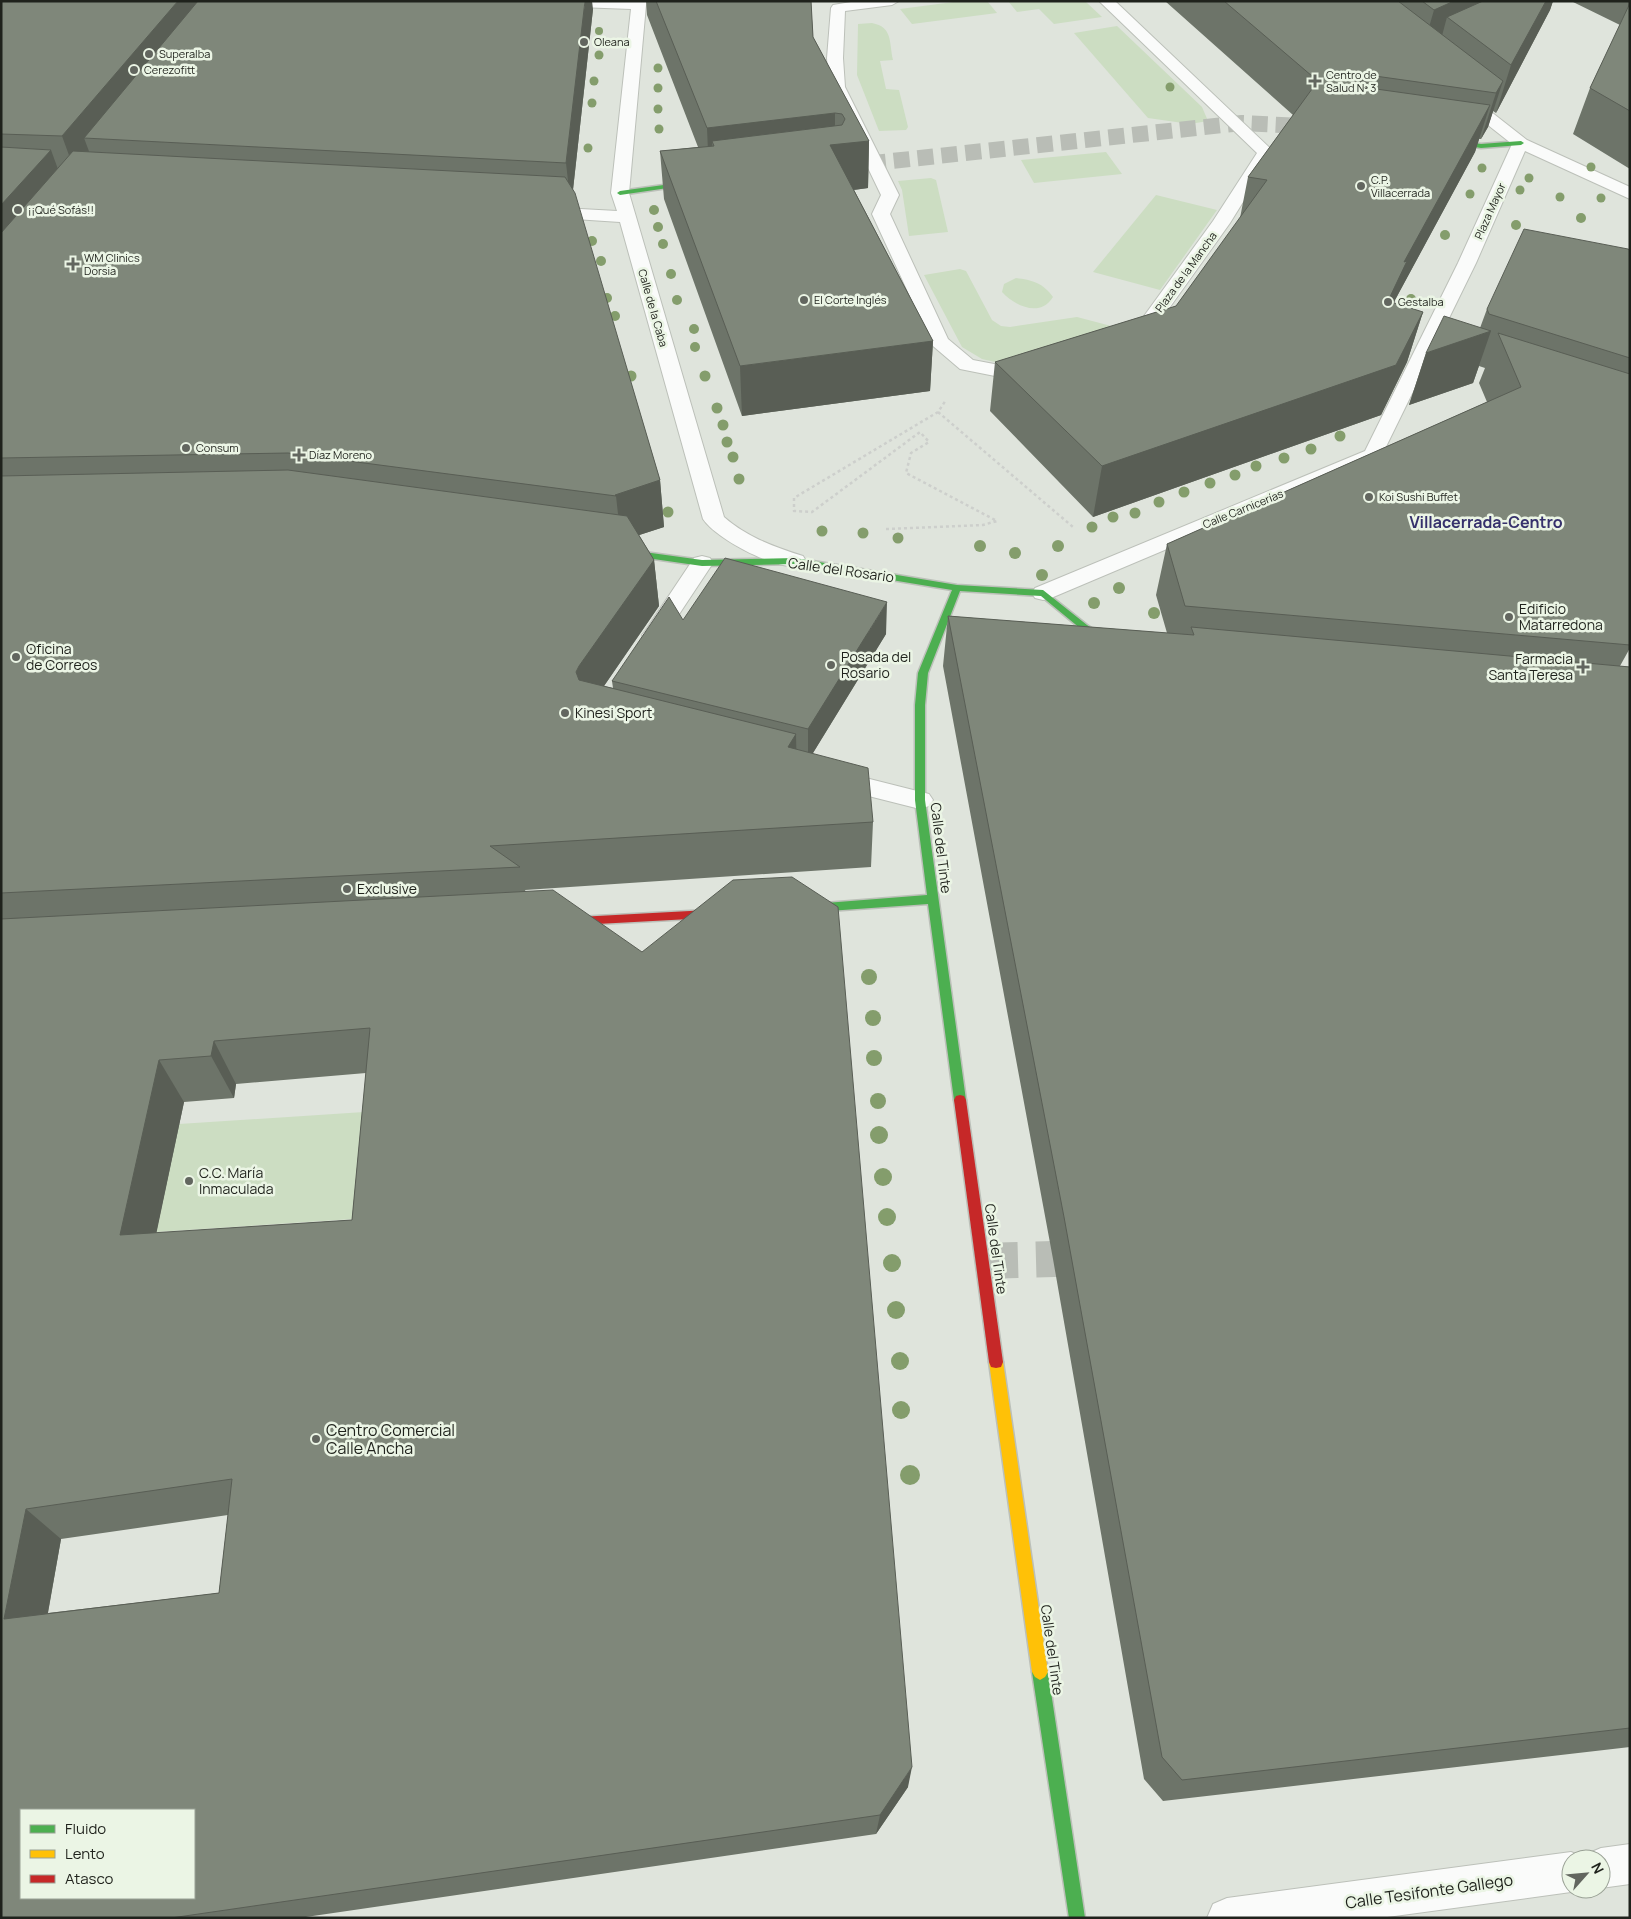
<svg xmlns="http://www.w3.org/2000/svg" width="1631" height="1919" viewBox="0 0 1631 1919" font-family="Manrope,sans-serif">
<style>
.green{fill:#ccddc2}
.lines{fill:none;stroke-linecap:round;stroke-linejoin:round}
.street-tunnel{stroke:#b9bdb6;stroke-width:36;stroke-dasharray:36 18;stroke-linecap:butt}
.secondary-tunnel{stroke:#b9bdb6;stroke-width:16;stroke-dasharray:16 8;stroke-linecap:butt}
.street-casing{stroke:#bcc0b9;stroke-width:2}
.fast-casing{stroke:#bcc0b9;stroke-width:3}
.slow-casing{stroke:#bcc0b9;stroke-width:3}
.jam-casing{stroke:#bcc0b9;stroke-width:3}
.path{stroke:#cdcfcc;stroke-width:2.5;stroke-dasharray:3 3;stroke-linecap:butt}
.street{fill:#fafbfa;fill-rule:evenodd}
.fast{fill:#4caf50;fill-rule:evenodd}
.slow{fill:#ffc107;fill-rule:evenodd}
.jam{fill:#c62828;fill-rule:evenodd}
.tree{fill:#849d6c}
.wall{fill:#6d7469;fill-rule:evenodd}
.shaded-wall{fill:#595e55}
.building{fill:#7f877a;stroke:#595e55;fill-rule:evenodd}
.poi-dot{fill:#62665f;stroke:#ebf5e5;stroke-width:2}
.labels{text-anchor:middle;stroke-width:5;stroke-linejoin:round;paint-order:stroke}
.far-poi-label{font-size:11px;fill:#1f221c;stroke:#ebf5e5;text-anchor:start}
.far-street-label{font-size:11px;fill:#1f221c;stroke:#ebf5e5}
.street-label{font-size:14px;fill:#1f221c;stroke:#ebf5e5}
.poi-label{font-size:14px;fill:#1f221c;stroke:#ebf5e5;text-anchor:start}
.far-district-label{font-size:16px;font-weight:bold;fill:#36316c;stroke:#ebf5e5}
.near-poi-label{font-size:16px;fill:#1f221c;stroke:#ebf5e5;text-anchor:start}
.near-street-label{font-size:16px;fill:#1f221c;stroke:#ebf5e5}
</style>
<rect width="100%" height="100%" fill="#dfe4dc"/>
<g class="green">
<path d="M961,1H987L997,13L912,24L900,9Z"/>
<path d="M1008,1H1085L1102,17L1054,24L1039,9L1017,12Z"/>
<path d="M872,23C893,27 889,42 893,60L880,61L886,89L899,90L908,127L906,130L879,131L857,75L858,24Z"/>
<path d="M1117,26L1202,107L1208,121L1190,124L1148,118L1074,33Z"/>
<path d="M1106,152L1122,174L1034,183L1021,160Z"/>
<path d="M931,178L936,180L948,232L909,236L902,190L898,181Z"/>
<path d="M1156,195L1217,210L1160,290L1093,272Z"/>
<path d="M960,269L966,271L992,320L1001,326L1010,327L1077,317L1115,327L995,362L982,359L962,347L924,275Z"/>
<path d="M1016,278C1032,280 1043,283 1053,297C1040,318 1015,306 1002,292L1004,284Z"/>
<path d="M364,1112L353,1219L156,1232L179,1124Z"/>
</g>
<g class="lines">
<path class="street-tunnel" d="M982,1261L1090,1258"/>
<path class="secondary-tunnel" d="M846,166L1242,123L1323,127"/>
<g class="street-casing">
<g id="street">
<path d="M518,1H649L646,5L629,193L724,517C747,537 774,547 803,556L806,561L803,566C779,572 717,540 703,519L620,222L544,217L538,216L535,212L538,208L544,207L617,211L611,193L631,9L525,5Z"/>
<path d="M857,1H899L892,5L845,11L843,58L845,87L899,195L890,214L948,339L973,360L1015,368L1030,364L1037,366L1040,370L1037,374L1015,380L960,369L933,346L872,214L881,195L829,87L827,58L831,8L833,5Z"/>
<path d="M1099,1H1115L1274,152L1230,223L1145,342L1134,345L1127,343L1124,339L1127,335L1131,334L1213,221L1257,153Z"/>
<path d="M1461,91L1467,93L1527,140L1630,187V199L1525,151L1476,263L1380,459L1051,598L1043,600L1035,598L1032,593L1035,588L1365,451L1458,263L1512,144L1455,99L1453,96L1455,93Z"/>
<path d="M702,556L710,558L713,563L662,640L654,643L646,640L642,635L646,630L694,558Z"/>
<path d="M834,770L929,794L933,800L929,806L920,809L825,785L821,779L825,773Z"/>
<path d="M1630,1844V1884L1601,1888V1859H1571V1889H1578L1571,1892L1380,1918H1207L1213,1904L1227,1898L1571,1852L1585,1858L1587,1854L1601,1848Z"/>
</g>
</g>
<g class="fast-casing">
<g id="fast">
<path d="M1441,138L1481,144L1521,141L1524,143L1521,145L1481,148L1439,141V139Z"/>
<path d="M700,180L702,181V183L620,195L617,193L620,191Z"/>
<path d="M615,548L702,560L795,558L957,585L1043,590L1087,625L1118,646V650H1112L1081,629L1041,596L960,591L928,673L925,705V800L966,1100L964,1104L960,1105L956,1104L954,1100L928,904L800,913L795,909L800,905L927,895L915,800V705L918,673L952,590L795,564L702,566L612,553V549Z"/>
<path d="M1040,1664L1045,1667L1048,1672L1085,1918H1069L1032,1672L1035,1667Z"/>
</g>
</g>
<g class="slow-casing">
<path id="slow" d="M996,1356L1001,1357L1003,1362L1048,1672L1045,1677L1040,1680L1035,1677L1032,1672L989,1362L991,1357Z"/>
</g>
<g class="jam-casing">
<g id="jam">
<path d="M727,909L732,913L727,917L560,926L554,922L560,918Z"/>
<path d="M960,1095L964,1096L966,1100L1003,1362L1001,1367L996,1368L991,1367L989,1362L954,1100L956,1096Z"/>
</g>
</g>
<g class="path">
<path d="M938,412L1073,527"/>
<path d="M886,529L983,525L997,521L906,473L911,453L929,442L920,432L812,512L794,511V498L938,412L946,400"/>
</g>
<use href="#street" class="street"/>
<use href="#fast" class="fast"/>
<use href="#slow" class="slow"/>
<use href="#jam" class="jam"/>
</g>
<g class="tree">
<circle cx="599" cy="31" r="4"/>
<circle cx="599" cy="55" r="4.5"/>
<circle cx="658" cy="68" r="4.5"/>
<circle cx="594" cy="81" r="4.5"/>
<circle cx="1170" cy="87" r="4.5"/>
<circle cx="658" cy="88" r="4.5"/>
<circle cx="592" cy="103" r="4.5"/>
<circle cx="658" cy="109" r="4.5"/>
<circle cx="659" cy="129" r="4.5"/>
<circle cx="588" cy="148" r="4.5"/>
<circle cx="1591" cy="167" r="4.5"/>
<circle cx="1482" cy="168" r="4.5"/>
<circle cx="1529" cy="178" r="4.5"/>
<circle cx="1520" cy="190" r="4.5"/>
<circle cx="1470" cy="194" r="4.5"/>
<circle cx="1560" cy="197" r="4.5"/>
<circle cx="1601" cy="198" r="4.5"/>
<circle cx="654" cy="210" r="5"/>
<circle cx="1581" cy="218" r="5"/>
<circle cx="1516" cy="225" r="5"/>
<circle cx="658" cy="227" r="5"/>
<circle cx="1445" cy="235" r="5"/>
<circle cx="592" cy="241" r="5"/>
<circle cx="663" cy="244" r="5"/>
<circle cx="601" cy="261" r="5"/>
<circle cx="671" cy="274" r="5"/>
<circle cx="607" cy="298" r="5"/>
<circle cx="1411" cy="299" r="5"/>
<circle cx="677" cy="300" r="5"/>
<circle cx="615" cy="316" r="5"/>
<circle cx="694" cy="329" r="5"/>
<circle cx="695" cy="347" r="5"/>
<circle cx="631" cy="376" r="5.5"/>
<circle cx="705" cy="376" r="5.5"/>
<circle cx="717" cy="408" r="5.5"/>
<circle cx="723" cy="425" r="5.5"/>
<circle cx="1340" cy="436" r="5.5"/>
<circle cx="727" cy="442" r="5.5"/>
<circle cx="1311" cy="449" r="5.5"/>
<circle cx="733" cy="457" r="5.5"/>
<circle cx="1284" cy="458" r="5.5"/>
<circle cx="1256" cy="466" r="5.5"/>
<circle cx="1235" cy="475" r="5.5"/>
<circle cx="739" cy="479" r="5.5"/>
<circle cx="1210" cy="483" r="5.5"/>
<circle cx="1184" cy="492" r="5.5"/>
<circle cx="1159" cy="502" r="5.5"/>
<circle cx="668" cy="512" r="5.5"/>
<circle cx="1135" cy="513" r="5.5"/>
<circle cx="1113" cy="517" r="5.5"/>
<circle cx="1092" cy="527" r="5.5"/>
<circle cx="822" cy="531" r="5.5"/>
<circle cx="863" cy="533" r="5.5"/>
<circle cx="898" cy="538" r="5.5"/>
<circle cx="980" cy="546" r="6"/>
<circle cx="1058" cy="546" r="6"/>
<circle cx="1015" cy="553" r="6"/>
<circle cx="1042" cy="575" r="6"/>
<circle cx="1119" cy="588" r="6"/>
<circle cx="1094" cy="603" r="6"/>
<circle cx="1154" cy="613" r="6"/>
<circle cx="869" cy="977" r="8"/>
<circle cx="873" cy="1018" r="8"/>
<circle cx="874" cy="1058" r="8"/>
<circle cx="878" cy="1101" r="8"/>
<circle cx="879" cy="1135" r="9"/>
<circle cx="883" cy="1177" r="9"/>
<circle cx="887" cy="1217" r="9"/>
<circle cx="892" cy="1263" r="9"/>
<circle cx="896" cy="1310" r="9"/>
<circle cx="900" cy="1361" r="9"/>
<circle cx="901" cy="1410" r="9"/>
<circle cx="910" cy="1475" r="10"/>
</g>
<g class="wall">
<path d="M1,1L593,9L573,190L660,480L664,527L639,535L654,560L659,606L604,686L613,688L612,681L683,620L886,634L813,753L873,822L871,867L525,890L908,1787L876,1834L299,1918H1ZM366,1073L352,1220L156,1233L184,1102L234,1098L236,1084ZM228,1515L219,1593L48,1613L61,1539Z"/>
<path d="M646,1H811L813,37L869,141L868,188L854,190L933,341L930,391L742,416L664,199L660,151L698,147L647,15Z"/>
<path d="M1165,1H1553L1550,10L1496,113L1493,111L1488,127L1481,139H1479L1475,152L1395,300L1394,303L1423,312L1407,362L1381,415L1093,517L990,411L995,362L1176,306L1240,218L1248,177L1293,115Z"/>
<path d="M1571,1H1630V169L1573,134L1590,88L1620,25Z"/>
<path d="M1630,250V648L1620,666L1630,667V1747L1163,1801L1144,1779L1053,1259L943,666L948,616L1167,633L1156,595L1167,544L1487,402L1479,383L1485,368L1479,366L1473,383L1409,405L1426,353L1480,328L1487,309Z"/>
</g>
<g class="shaded-wall">
<path d="M178,1H224L84,138L93,162L78,180L62,136Z"/>
<path d="M585,1H592L593,9L571,207L566,163Z"/>
<path d="M1454,1H1537L1447,17L1439,47L1421,55L1434,10Z"/>
<path d="M1546,1H1553L1550,10L1496,113L1511,65Z"/>
<path d="M1368,75L1356,121L1358,81L1361,77Z"/>
<path d="M1503,81L1488,127L1481,139L1496,93Z"/>
<path d="M1490,105L1475,152L1395,300L1392,310L1388,301L1404,262Z"/>
<path d="M835,113V144L869,141L868,188L829,193L714,146L712,141L714,175H709L707,128Z"/>
<path d="M51,150L67,194L1,272V205Z"/>
<path d="M1423,312L1407,362L1381,415L1093,517L1102,466Z"/>
<path d="M1491,331L1473,383L1409,405L1426,353Z"/>
<path d="M933,341L930,391L742,416L740,366Z"/>
<path d="M660,480L664,527L621,541L616,496L615,495Z"/>
<path d="M654,560L659,606L586,712L576,672L579,666Z"/>
<path d="M887,602L886,634L808,761V729Z"/>
<path d="M796,734L797,780L788,747Z"/>
<path d="M214,1041L236,1084L234,1098L211,1056Z"/>
<path d="M159,1060L184,1102L148,1273L120,1235Z"/>
<path d="M26,1509L61,1539L42,1645L4,1619Z"/>
<path d="M912,1767L908,1787L876,1834L880,1815Z"/>
</g>
<g class="building">
<path d="M1,1H178L62,136L1,134Z"/>
<path d="M198,1H585L566,163L84,138Z"/>
<path d="M656,1H811L813,37L869,141L830,145L933,341L740,366L660,151L714,146L712,141L842,125L845,119L842,114L835,113L707,128Z"/>
<path d="M1224,1H1398L1503,81L1496,93L1368,75L1361,77L1358,81L1362,87L1490,105L1404,262L1407,261L1388,301L1423,312L1396,365L1102,466L995,362L1176,306L1267,180L1248,177L1312,89L1319,82Z"/>
<path d="M1422,1H1454L1434,10Z"/>
<path d="M1483,1H1546L1511,65L1447,17Z"/>
<path d="M1630,3V111L1590,88Z"/>
<path d="M1,147L51,150L1,205Z"/>
<path d="M73,151L565,177L575,193L660,480L615,495L616,496L288,453L1,458V233Z"/>
<path d="M1524,229L1628,249L1630,250V358L1489,314L1487,309Z"/>
<path d="M1444,316L1491,331L1426,353Z"/>
<path d="M1498,333L1630,374V645L1185,606L1167,544L1521,387Z"/>
<path d="M288,470L627,516L654,560L579,666L576,672L579,680L796,734L788,747L868,768L873,822L490,846L520,867L1,893V476Z"/>
<path d="M725,558L887,602L808,729L612,681L669,597L683,620Z"/>
<path d="M948,616L1194,635L1191,627L1630,667V1728L1182,1780L1162,1757L1064,1217Z"/>
<path d="M792,877L838,907L912,1767L880,1815L171,1918H1V919L553,890L642,952L733,880ZM370,1028L352,1220L120,1235L159,1060L211,1056L214,1041ZM232,1479L219,1593L4,1619L26,1509ZM21,1810H194V1898H21Z"/>
</g>
<g class="poi-dot">
<circle cx="584" cy="42" r="5"/>
<circle cx="149" cy="54" r="5"/>
<circle cx="134" cy="70" r="5"/>
<path d="M1312.5 73.5h5v5h5v5h-5v5h-5v-5h-5v-5h5z"/>
<circle cx="1361" cy="186" r="5"/>
<circle cx="18" cy="210" r="5"/>
<path d="M70.5 256.5h5v5h5v5h-5v5h-5v-5h-5v-5h5z"/>
<circle cx="804" cy="300" r="5"/>
<circle cx="1388" cy="302" r="5"/>
<circle cx="186" cy="448" r="5"/>
<path d="M296.5 447.5h5v5h5v5h-5v5h-5v-5h-5v-5h5z"/>
<circle cx="1369" cy="497" r="5"/>
<circle cx="1509" cy="617" r="5"/>
<circle cx="16" cy="657" r="5"/>
<circle cx="831" cy="665" r="5"/>
<path d="M1580.5 659.5h5v5h5v5h-5v5h-5v-5h-5v-5h5z"/>
<circle cx="565" cy="713" r="5"/>
<circle cx="347" cy="889" r="5"/>
<circle cx="189" cy="1181" r="5"/>
<circle cx="316" cy="1439" r="5"/>
</g>
<g class="labels">
<g class="far-poi-label">
<text x="594" y="46">Oleana</text>
<text x="159" y="58">Superalba</text>
<text x="144" y="74">Cerezofitt</text>
<text x="1326" y="79">Centro de<tspan x="1326" dy="13">Salud Nº 3</tspan></text>
<text x="1371" y="184">C.P.<tspan x="1371" dy="13">Villacerrada</tspan></text>
<text x="28" y="214">¡¡Qué Sofás!!</text>
<text x="84" y="262">WM Clinics<tspan x="84" dy="13">Dorsia</tspan></text>
<text x="814" y="304">El Corte Inglés</text>
<text x="1398" y="306">Gestalba</text>
<text x="196" y="452">Consum</text>
<text x="309" y="459">Díaz Moreno</text>
<text x="1379" y="501">Koi Sushi Buffet</text>
</g>
<g class="far-street-label">
<text transform="translate(1490 211) rotate(-66)" y="4">Plaza Mayor</text>
<text transform="translate(1186 272) rotate(-54)" y="4">Plaza de la Mancha</text>
<text transform="translate(653 308) rotate(74)" y="4">Calle de la Caba</text>
<text transform="translate(1243 509) rotate(-22)" y="4">Calle Carnicerías</text>
</g>
<g class="street-label">
<text transform="translate(841 570) rotate(8)" y="5">Calle del Rosario</text>
<text transform="translate(941 848) rotate(83)" y="5">Calle del Tinte</text>
<text transform="translate(996 1249) rotate(82)" y="5">Calle del Tinte</text>
<text transform="translate(1052 1650) rotate(82)" y="5">Calle del Tinte</text>
</g>
<g class="poi-label">
<text x="1519" y="614">Edificio<tspan x="1519" dy="16">Matarredona</tspan></text>
<text x="26" y="654">Oficina<tspan x="26" dy="16">de Correos</tspan></text>
<text x="841" y="662">Posada del<tspan x="841" dy="16">Rosario</tspan></text>
<text x="1573" y="664" text-anchor="end">Farmacia<tspan x="1573" dy="16">Santa Teresa</tspan></text>
<text x="575" y="718">Kinesi Sport</text>
<text x="357" y="894">Exclusive</text>
<text x="199" y="1178">C.C. María<tspan x="199" dy="16">Inmaculada</tspan></text>
</g>
<g class="far-district-label">
<text x="1486" y="528">Villacerrada-Centro</text>
</g>
<g class="near-poi-label">
<text x="326" y="1436">Centro Comercial<tspan x="326" dy="18">Calle Ancha</tspan></text>
</g>
<g class="near-street-label">
<text transform="translate(1429 1891) rotate(-8)" y="6">Calle Tesifonte Gallego</text>
</g>
</g>
<rect width="1631" height="1919" fill="none" stroke="#1f221c" stroke-width="5"/>
<rect x="20" y="1809" width="175" height="90" fill="#ebf5e5" stroke="#99a195"/>
<rect x="30" y="1825" width="25" height="8" fill="#4caf50" stroke="#99a195"/>
<text x="65" y="1834" font-size="15" fill="#1f221c">Fluido</text>
<rect x="30" y="1850" width="25" height="8" fill="#ffc107" stroke="#99a195"/>
<text x="65" y="1859" font-size="15" fill="#1f221c">Lento</text>
<rect x="30" y="1875" width="25" height="8" fill="#c62828" stroke="#99a195"/>
<text x="65" y="1884" font-size="15" fill="#1f221c">Atasco</text>
<g transform="translate(1586 1874) rotate(63)"><circle r="24" fill="#ebf5e5" stroke="#99a195"/>
<path d="M0-4L9 19L0 12L-9 19Z" fill="#62665f"/>
<text y="-8" font-size="14" font-weight="bold" text-anchor="middle" fill="#1f221c">N</text>
</g>
</svg>
